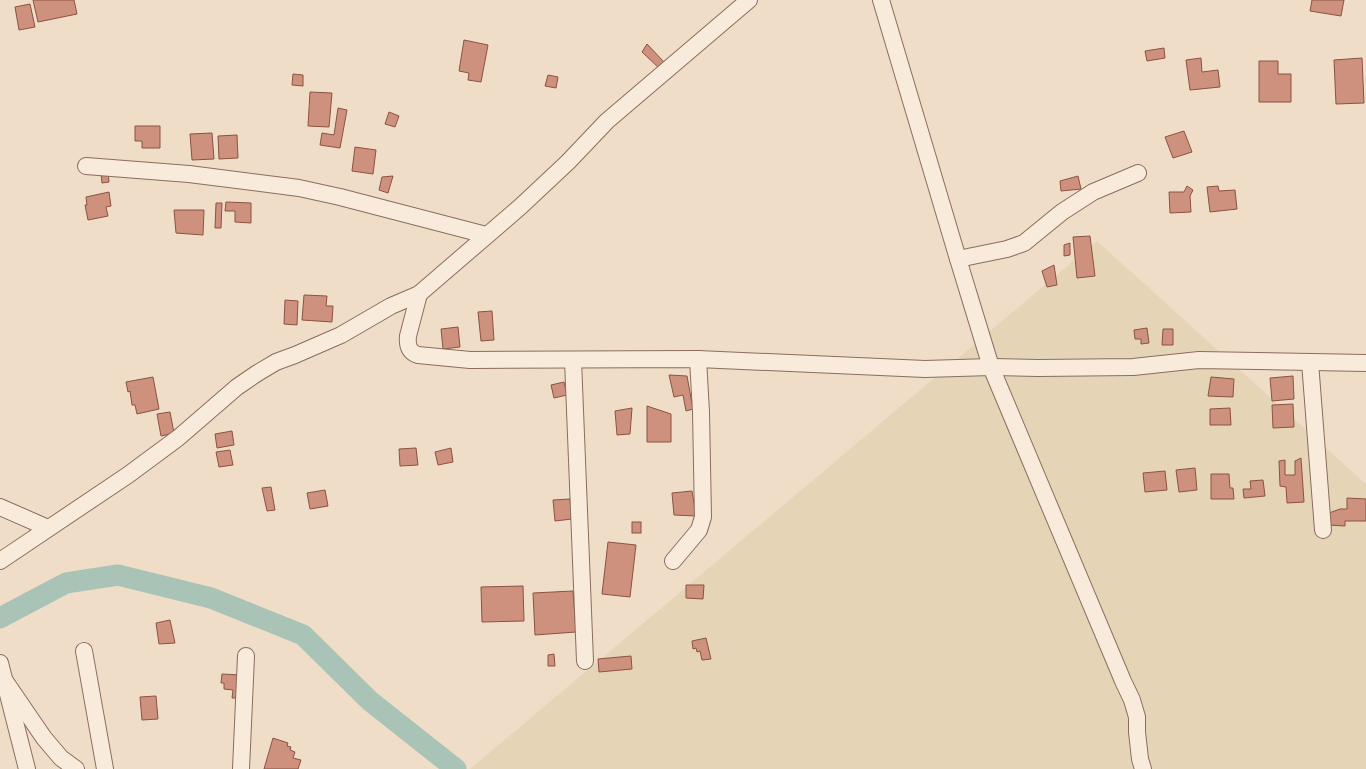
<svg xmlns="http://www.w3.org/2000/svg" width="1366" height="769" viewBox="0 0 1366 769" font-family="Literata,serif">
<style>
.farmland{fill:#e5d5b6}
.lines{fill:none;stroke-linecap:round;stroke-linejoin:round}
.river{stroke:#a9c3b7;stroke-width:21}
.building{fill:#cd917e;stroke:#8b5243}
.minor-casing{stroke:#8b6d5d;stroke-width:18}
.minor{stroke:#f9ebdc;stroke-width:16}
</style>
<rect width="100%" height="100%" fill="#efddc8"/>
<path class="farmland" d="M1097,241L1366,484V769H470Z"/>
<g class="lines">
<path class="river" d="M0,618L66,583L118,575L211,598L303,635L370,701L456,769"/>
</g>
<g class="building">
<path d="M33,0H74L77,14L38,22Z"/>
<path d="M1312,0H1344L1341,16L1310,11Z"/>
<path d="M30,4L35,27L19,30L15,7Z"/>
<path d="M464,40L488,45L481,82L468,80L469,73L459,71Z"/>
<path d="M647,44L664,62L659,68L642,52Z"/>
<path d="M1164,48L1165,58L1147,61L1145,51Z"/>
<path d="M1201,58L1202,72L1218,70L1220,87L1190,90L1186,60Z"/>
<path d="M1362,58L1364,103L1336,104L1334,60Z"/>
<path d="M1259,61H1278V74H1291V102H1259Z"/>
<path d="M293,74L303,75V86L292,85Z"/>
<path d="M548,75L558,77L556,88L545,86Z"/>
<path d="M310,92L332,93L329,127L308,126Z"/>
<path d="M338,108L347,110L340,148L320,145L322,133L334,135Z"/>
<path d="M389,112L399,116L395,127L385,124Z"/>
<path d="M135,126H160V148H142V141H135Z"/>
<path d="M1184,131L1192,152L1173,158L1165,137Z"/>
<path d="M212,133L214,159L192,160L190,134Z"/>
<path d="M237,135L238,158L219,159L218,136Z"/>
<path d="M355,147L376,150L373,174L352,171Z"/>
<path d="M108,172L109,182L102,183L101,173Z"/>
<path d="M393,176L388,193L379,190L382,177Z"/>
<path d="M1078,176L1081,189L1061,191L1060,181Z"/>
<path d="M1187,186L1193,190L1190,196L1191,212L1170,213L1169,192H1184Z"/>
<path d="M1218,186L1219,191L1235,190L1237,209L1210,212L1207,187Z"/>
<path d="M109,192L111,206L106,207L108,216L88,220L85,205H87L86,197Z"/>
<path d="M226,202L251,203V223L235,222V211H225Z"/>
<path d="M216,203H222L221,228H215Z"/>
<path d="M174,210H204L203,235L176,233Z"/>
<path d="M1090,236L1095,276L1077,278L1073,237Z"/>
<path d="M1070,243V255L1064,256V245Z"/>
<path d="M1054,265L1057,285L1047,287L1042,271Z"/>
<path d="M304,295L327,296L326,306H333L332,322L302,320Z"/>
<path d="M285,300L298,301L297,325L284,324Z"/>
<path d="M492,311L494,340L481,341L478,312Z"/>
<path d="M458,327L460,347L443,349L441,329Z"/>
<path d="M1147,328L1149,343L1141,344V339H1135L1134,330Z"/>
<path d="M1163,329H1173V345H1162Z"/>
<path d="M669,375L687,376L693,409L686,411L683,395L674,397Z"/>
<path d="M1293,376L1294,399L1272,401L1270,378Z"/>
<path d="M153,377L159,409L137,414L135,405H132L130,391L128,392L126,382Z"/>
<path d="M1211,377L1234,379L1233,397L1208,396Z"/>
<path d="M564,382L567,395L554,398L551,385Z"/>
<path d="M1293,404L1294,427L1273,428L1272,405Z"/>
<path d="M647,406L671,414V442H647Z"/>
<path d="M632,408L630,434L617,435L615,411Z"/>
<path d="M1230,408L1231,425H1210V409Z"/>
<path d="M170,412L174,433L161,436L157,414Z"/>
<path d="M232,431L234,445L217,448L215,434Z"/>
<path d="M416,448L418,465L400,466L399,449Z"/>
<path d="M451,448L453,462L438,465L435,452Z"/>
<path d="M230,450L233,465L219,467L216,452Z"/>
<path d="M1301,458L1304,502L1287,503L1286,487L1280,486L1279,461L1285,460V475H1295V461Z"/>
<path d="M1195,468L1197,490L1179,492L1176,470Z"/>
<path d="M1165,471L1167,490L1145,492L1143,473Z"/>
<path d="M1211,474H1229L1230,488H1233L1234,499H1211Z"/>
<path d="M1263,480L1265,496L1244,498L1243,489H1251L1250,481Z"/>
<path d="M271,487L275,510L267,511L262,488Z"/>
<path d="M325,490L328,506L310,509L307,493Z"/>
<path d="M692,491L696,516L674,515L672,493Z"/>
<path d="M1347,498L1366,499V521H1345V526L1328,525L1329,513L1340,509H1347Z"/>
<path d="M570,499L572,519L555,521L553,500Z"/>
<rect x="632" y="522" width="9" height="11"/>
<path d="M608,542L636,545L630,597L602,594Z"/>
<path d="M686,585H704L703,599L686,598Z"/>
<path d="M523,586L524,621L482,622L481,587Z"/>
<path d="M573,591L576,632L535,635L533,593Z"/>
<path d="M170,620L175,643L159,644L156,623Z"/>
<path d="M706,638L711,659L702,660L700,651L697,652L696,648L693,649L692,641Z"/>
<path d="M554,654L555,666H548V655Z"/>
<path d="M631,656L632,669L599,672L598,659Z"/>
<path d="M222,674L240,675V698H232L233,690L224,689V683H221Z"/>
<path d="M156,696L158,719L142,720L140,697Z"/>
<path d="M273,738L288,743L287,746L291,747L290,750L295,752L293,758L301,760L298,769H264Z"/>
</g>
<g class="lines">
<g class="minor-casing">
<g id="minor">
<path d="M881,0L958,259L991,367L1123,681L1132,700L1137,717V732L1140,759L1143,769"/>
<path d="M86,166L189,174L299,188L340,197L486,235"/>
<path d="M958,259L1007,249L1024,243L1062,212L1093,192L1138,173"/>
<path d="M419,294L408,336C407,346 409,352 418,355L470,360L698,359L925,369L991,367L1038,368L1133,367L1199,360L1366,363"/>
<path d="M573,360L585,661"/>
<path d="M1310,362L1323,530"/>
<path d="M0,507L48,528"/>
<path d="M0,561L128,475L178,438L237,387L256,374L276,362L295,355L341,335L391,306L419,294L520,207L568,162L607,121L749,0"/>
<path d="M673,561L699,530L703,517L701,412L698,359"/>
<path d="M84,651L105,769"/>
<path d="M0,663L27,769"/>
<path d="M5,681L44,738L61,758L76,769"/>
<path d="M241,769L246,656"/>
</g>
</g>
<use href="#minor" class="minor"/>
</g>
</svg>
